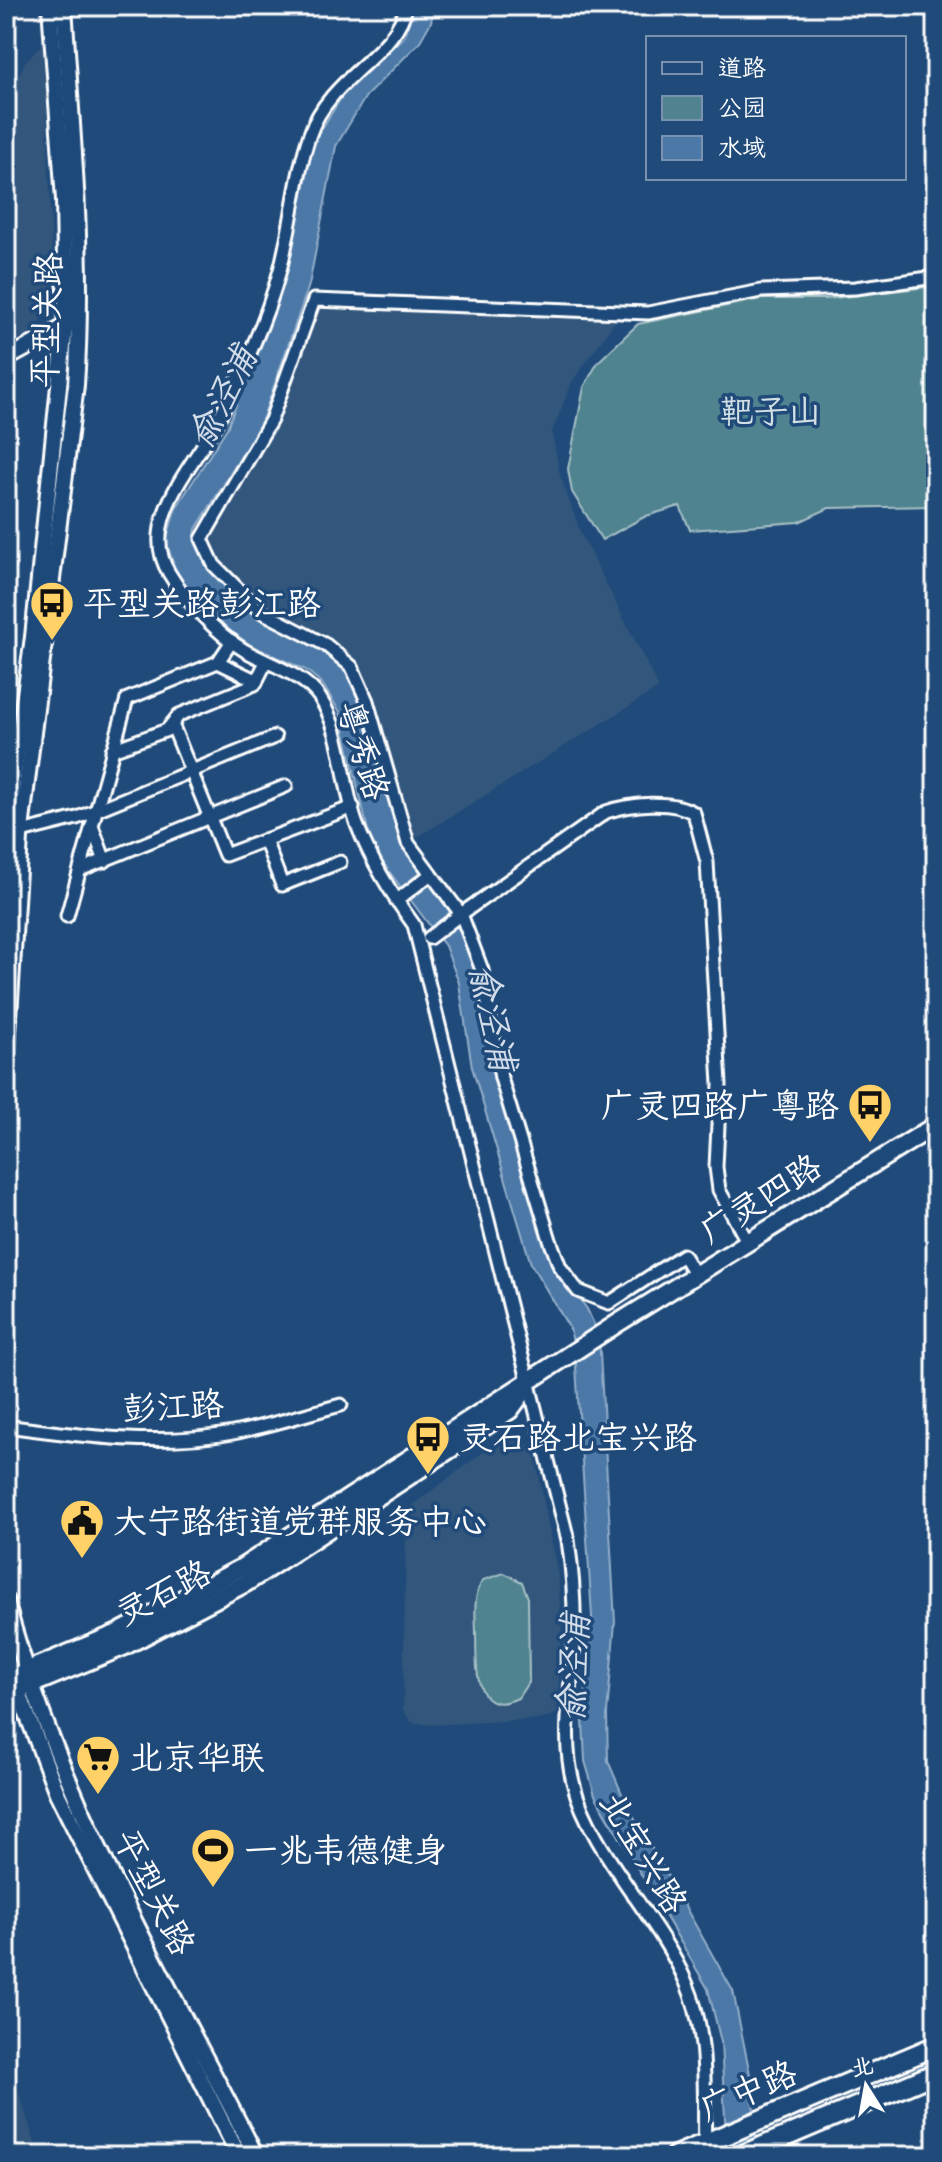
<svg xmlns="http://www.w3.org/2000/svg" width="942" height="2162" viewBox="0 0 942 2162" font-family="'Indie Flower','LXGW WenKai TC',sans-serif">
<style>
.built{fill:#32567c}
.green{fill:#50838f;stroke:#a8c1c7;stroke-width:2}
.water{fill:#4c78a7;stroke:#94aeca;stroke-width:2}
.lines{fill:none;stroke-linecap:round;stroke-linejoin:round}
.minor-casing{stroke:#fff;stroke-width:17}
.tertiary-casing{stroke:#fff;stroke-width:20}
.secondary-casing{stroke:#fff;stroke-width:22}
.primary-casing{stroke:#fff;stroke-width:24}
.minor{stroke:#1f4a7a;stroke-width:11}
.tertiary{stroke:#1f4a7a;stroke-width:14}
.secondary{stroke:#1f4a7a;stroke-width:16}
.primary{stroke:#1f4a7a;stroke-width:18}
.labels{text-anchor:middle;stroke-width:7;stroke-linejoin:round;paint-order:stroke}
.street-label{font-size:34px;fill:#fff;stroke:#1f4a7a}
.park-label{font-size:34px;fill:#d3e0e3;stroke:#1f4a7a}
.poi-label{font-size:34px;fill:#fff;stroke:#1f4a7a;text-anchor:start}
.water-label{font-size:36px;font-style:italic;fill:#d2dde9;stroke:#1f4a7a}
</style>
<rect width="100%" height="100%" fill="#1f4a7a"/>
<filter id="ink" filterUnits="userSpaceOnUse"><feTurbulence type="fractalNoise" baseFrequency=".0125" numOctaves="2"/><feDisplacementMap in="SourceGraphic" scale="16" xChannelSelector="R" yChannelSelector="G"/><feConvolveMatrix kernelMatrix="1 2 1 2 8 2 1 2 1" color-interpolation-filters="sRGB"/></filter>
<g filter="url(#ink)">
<g class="built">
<path d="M44,42L54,301L35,330L6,347V104L25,62Z"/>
<path d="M314,300L622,312L572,382L552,432L560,475L582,536L659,688L408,843L352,667L260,611L214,565L202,539L271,420Z"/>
<path d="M515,1433L526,1442L535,1455L558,1575L562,1632L557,1713L543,1719L430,1725L411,1722L403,1710L406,1518L399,1515L506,1435Z"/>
<path d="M6,2051L39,2156H6Z"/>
</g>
<g class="green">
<path d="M936,286V506L829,508L799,522L690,530L680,506L646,516L602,540L572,492L568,469L584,387L598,362L638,324L761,299H826Z"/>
<path d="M504,1573L522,1582L528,1598L529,1681L518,1698C472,1719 477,1664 476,1636C476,1617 472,1596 483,1580Z"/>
</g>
<path class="water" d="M414,6H434L431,22L419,43L366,96L336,146L309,285L260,426L196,529C190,554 237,603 259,615C280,628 305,635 325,650C345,664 356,682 363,705L400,843L467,935L475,952L484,1010L564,1277L587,1309L599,1335L615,1622L607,1714L608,1761L626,1803L733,1991L752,2084L757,2156H727L721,2042L708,1989L595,1795L585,1761L583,1721L592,1617L575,1351L570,1329L531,1264L472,1067L459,983L445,946L379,858L370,839L340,712L321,682L306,670L252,646L228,629L177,575L166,541L176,508L227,428L284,282L314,141L348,87L405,36Z"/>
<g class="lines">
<g class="minor-casing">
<g id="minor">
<path d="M406,6C398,53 329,77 310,134C295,177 292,225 280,270C266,322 242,372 218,420C196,464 137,521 169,573C185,600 217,634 244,650C268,664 304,674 320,698C344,735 342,785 357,825C371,860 392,895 414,925L568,1540C573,1574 575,1608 574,1643C572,1689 561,1736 573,1782C589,1850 658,1916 686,1982C710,2036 703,2099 705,2156"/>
<path d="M218,662L257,681"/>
<path d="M172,724L225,855L353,807"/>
<path d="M112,750L167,730L179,715L255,684L266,662"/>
<path d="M92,826L105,861"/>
<path d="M21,832L77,818L275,737"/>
<path d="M265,840L282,885L340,862"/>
<path d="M80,870L286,786"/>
<path d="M396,901L431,874"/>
<path d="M67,916L127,699L218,662L232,641"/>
<path d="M429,938L461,914L482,970L501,1078L550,1240L560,1267L578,1291L609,1303L683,1255L695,1275"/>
<path d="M747,1241L719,1190L716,1167L720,1084L707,862L694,813C672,799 630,804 606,812L461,914L408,843L367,701L352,667L326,645L260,611L214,565L202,539L271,420L314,300L648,313L761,291L855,288L936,277"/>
<path d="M6,1426C81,1436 158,1447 233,1433C269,1426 305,1414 341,1405"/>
</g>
</g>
<g class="tertiary-casing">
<g id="tertiary">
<path d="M6,359L70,324"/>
<path d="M6,831L33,637L66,318L64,200L50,6"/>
<path d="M6,1065L20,838L76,385C85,258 72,133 64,6"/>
<path d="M6,1601C59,1798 164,1975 256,2156"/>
<path d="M6,1659L57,1793L239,2156"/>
</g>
</g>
<g class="secondary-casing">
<g id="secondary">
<path d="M6,1679L116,1634L241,1568L618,1323L936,1125"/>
<path d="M6,1695L125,1646L246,1583L510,1410L524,1391"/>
</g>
</g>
<g class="primary-casing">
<g id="primary">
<path d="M675,2156L936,2046"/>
<path d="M740,2156L936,2073"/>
</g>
</g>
<use href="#minor" class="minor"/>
<use href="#tertiary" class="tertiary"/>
<use href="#secondary" class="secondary"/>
<use href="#primary" class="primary"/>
</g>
</g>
<defs>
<g id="bus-pin" transform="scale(2.3)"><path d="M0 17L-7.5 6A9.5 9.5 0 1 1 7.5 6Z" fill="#ffd166" stroke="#1f4a7a"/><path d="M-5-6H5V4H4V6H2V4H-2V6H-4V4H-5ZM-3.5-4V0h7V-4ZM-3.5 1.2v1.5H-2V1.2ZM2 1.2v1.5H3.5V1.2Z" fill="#111"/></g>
<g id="civic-pin" transform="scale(2.3)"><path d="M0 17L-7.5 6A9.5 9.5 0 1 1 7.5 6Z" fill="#ffd166" stroke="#1f4a7a"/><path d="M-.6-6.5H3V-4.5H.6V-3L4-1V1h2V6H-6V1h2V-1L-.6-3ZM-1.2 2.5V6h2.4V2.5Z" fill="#111"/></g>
<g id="supermarket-pin" transform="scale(2.3)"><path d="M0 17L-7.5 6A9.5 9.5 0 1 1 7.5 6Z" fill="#ffd166" stroke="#1f4a7a"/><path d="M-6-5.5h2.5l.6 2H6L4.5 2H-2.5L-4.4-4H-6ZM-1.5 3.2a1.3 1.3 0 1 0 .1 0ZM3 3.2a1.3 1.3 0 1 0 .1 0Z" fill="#111"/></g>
<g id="stadium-pin" transform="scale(2.3)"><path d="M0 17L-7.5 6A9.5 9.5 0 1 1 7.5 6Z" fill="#ffd166" stroke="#1f4a7a"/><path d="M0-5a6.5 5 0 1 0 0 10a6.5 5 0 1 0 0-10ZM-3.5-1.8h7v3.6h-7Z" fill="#111"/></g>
</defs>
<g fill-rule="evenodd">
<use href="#bus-pin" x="52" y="603"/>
<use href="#bus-pin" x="870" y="1105"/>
<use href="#bus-pin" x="428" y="1437"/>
<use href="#civic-pin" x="82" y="1521"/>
<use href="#supermarket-pin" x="98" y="1757"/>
<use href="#stadium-pin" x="213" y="1850"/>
</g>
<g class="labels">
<g class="street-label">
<text transform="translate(46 320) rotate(-88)" y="12">平型关路</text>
<text transform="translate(364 750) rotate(73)" y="12">粤秀路</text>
<text transform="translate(760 1198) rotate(-32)" y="12">广灵四路</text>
<text transform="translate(173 1406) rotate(-3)" y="12">彭江路</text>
<text transform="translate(163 1592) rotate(-27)" y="12">灵石路</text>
<text transform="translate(644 1852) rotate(59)" y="12">北宝兴路</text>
<text transform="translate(155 1892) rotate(63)" y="12">平型关路</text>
<text transform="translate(748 2090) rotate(-23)" y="12">广中路</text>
</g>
<g class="park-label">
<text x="771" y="423">靶子山</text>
</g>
<g class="poi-label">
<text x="83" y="615">平型关路彭江路</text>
<text x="839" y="1117" text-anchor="end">广灵四路广粤路</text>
<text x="459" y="1449">灵石路北宝兴路</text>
<text x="113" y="1533">大宁路街道党群服务中心</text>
<text x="129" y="1769">北京华联</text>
<text x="244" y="1862">一兆韦德健身</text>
</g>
<g class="water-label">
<text transform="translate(221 397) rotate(-63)" y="13">俞泾浦</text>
<text transform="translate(494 1017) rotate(78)" y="13">俞泾浦</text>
<text transform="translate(572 1668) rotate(-87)" y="13">俞泾浦</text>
</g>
</g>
<rect width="942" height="2162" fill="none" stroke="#1f4a7a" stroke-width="32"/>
<rect x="16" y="16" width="910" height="2130" fill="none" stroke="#fff" stroke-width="3" filter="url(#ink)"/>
<rect x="646" y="36" width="260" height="144" fill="#1f4a7a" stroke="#7992af" stroke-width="2"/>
<rect x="662" y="62" width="40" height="12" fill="#1f4a7a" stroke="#7992af" stroke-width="2"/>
<text x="718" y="76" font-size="24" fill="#ffffff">道路</text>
<rect x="662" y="96" width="40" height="24" fill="#50838f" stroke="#7992af" stroke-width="2"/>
<text x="718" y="116" font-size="24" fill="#ffffff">公园</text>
<rect x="662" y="136" width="40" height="24" fill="#4c78a7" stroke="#7992af" stroke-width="2"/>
<text x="718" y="156" font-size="24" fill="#ffffff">水域</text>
<g transform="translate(866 2086) rotate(349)" stroke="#1f4a7a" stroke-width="6" paint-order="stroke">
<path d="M0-6L14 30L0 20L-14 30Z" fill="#ffffff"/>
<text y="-12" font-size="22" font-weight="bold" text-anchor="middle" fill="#ffffff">北</text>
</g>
</svg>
